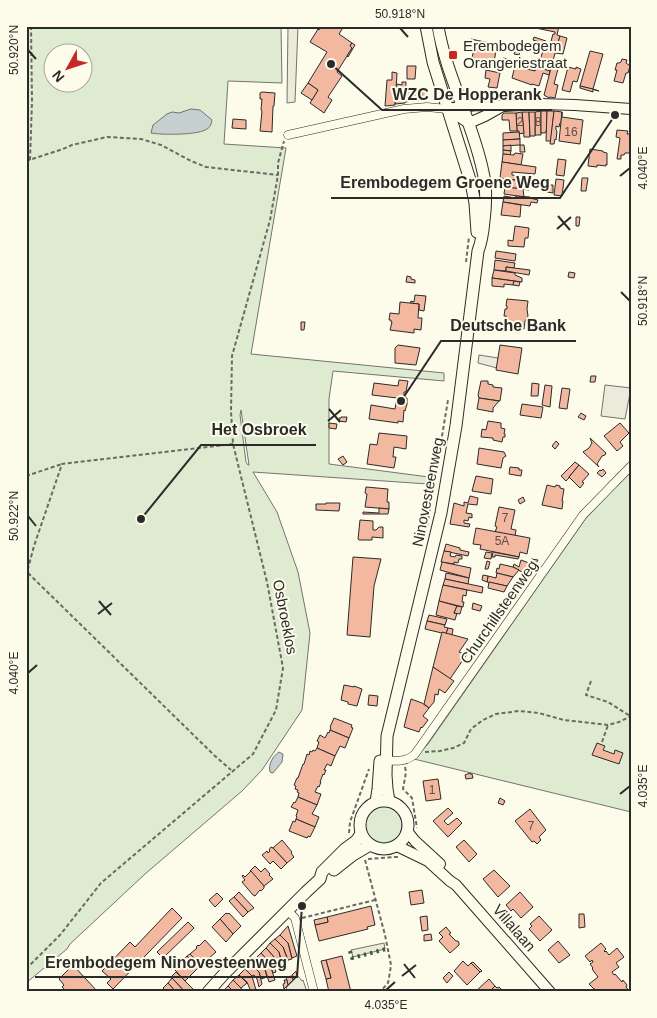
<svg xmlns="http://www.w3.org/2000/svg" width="657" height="1018" viewBox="0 0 657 1018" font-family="Helvetica,sans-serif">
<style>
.green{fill:#deebd1;stroke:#74746e;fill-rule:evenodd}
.parking{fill:#eceadb;stroke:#74746e}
.water{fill:#c7d0d0;stroke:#74746e}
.building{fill:#f2b8a0;stroke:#2b2b2b}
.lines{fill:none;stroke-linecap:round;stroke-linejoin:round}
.minor-casing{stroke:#2b2b2b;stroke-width:9}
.tertiary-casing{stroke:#2b2b2b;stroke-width:12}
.secondary-casing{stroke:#2b2b2b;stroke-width:13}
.path{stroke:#6a6964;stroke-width:2;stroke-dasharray:4 2.5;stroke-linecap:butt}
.minor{stroke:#fdfbea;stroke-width:8}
.tertiary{stroke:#fdfbea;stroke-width:10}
.secondary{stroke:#fdfbea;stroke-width:11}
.hedge{stroke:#34623c;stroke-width:4;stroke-dasharray:2.5 4;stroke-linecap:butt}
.ticks{fill:none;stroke:#2b2b2b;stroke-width:2}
.poi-dot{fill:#c62828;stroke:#fdfbea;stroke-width:2}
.labels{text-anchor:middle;stroke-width:4;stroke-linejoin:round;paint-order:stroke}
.number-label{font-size:12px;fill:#5d4e48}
.poi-label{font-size:15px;fill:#2b2b2b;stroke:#fdfbea;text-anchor:start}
.street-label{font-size:15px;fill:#2b2b2b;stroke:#fdfbea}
.leader{fill:none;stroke:#2b2b2b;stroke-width:2}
.callout-dot{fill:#2b2b2b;stroke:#fdfbea;stroke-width:2}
.callout-label{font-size:16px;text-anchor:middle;font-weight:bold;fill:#2b2b2b;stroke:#fdfbea;stroke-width:4;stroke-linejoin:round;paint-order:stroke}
.neatline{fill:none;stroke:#2b2b2b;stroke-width:2}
.ticks-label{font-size:12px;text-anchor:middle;fill:#2b2b2b}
</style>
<rect width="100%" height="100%" fill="#fdfbea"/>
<g class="green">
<path d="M28,26H281L282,83L228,81L224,144L286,148L251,354L444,373V381L333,371L329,399V464L429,477L428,484L253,472L277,512L298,572L310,633L302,710L262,770L242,791L145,874L70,944L67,949L26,983V30H28ZM52,52H82V82H52ZM241,410L249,465H248L246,462L240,415Z"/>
<path d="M631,472V812L414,759L428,744L586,518L599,504Z"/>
<circle cx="383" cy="825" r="19"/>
</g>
<g class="parking">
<path d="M288,26H298L295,102L287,103Z"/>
<path d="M479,355L498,358L497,368L478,363Z"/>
<path d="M605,385L631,388L625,419L601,416Z"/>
<path d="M384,943L385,949L353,957L351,950Z"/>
<path d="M298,976L302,981L303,980L307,992H290L286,988Z"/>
</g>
<g class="water">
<path d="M191,109L200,110L212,120C211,125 210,128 205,130C196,135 162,135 151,133L153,125L167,114L172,112L179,113Z"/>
<path d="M279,752L283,754L282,762L273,773L270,772C268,764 273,756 279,752Z"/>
</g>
<g class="building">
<path d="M321,26H344L339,34L352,43L350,46L352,48L337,72L342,76L328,97L332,100L324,113L310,103L318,90L308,83L327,52L310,42L318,29L319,30Z"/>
<path d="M526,26H559L557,35L560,36L550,71L538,67L545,44L550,45L553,34H555V32Z"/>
<path d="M560,36L567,38L563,54L555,53Z"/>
<path d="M534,37L546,41L545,44L533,40Z"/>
<path d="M471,39L494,44L493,50L496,51L494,62L472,58L474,49H475L476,46L470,45Z"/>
<path d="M352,43L355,45L348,57L347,56L352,48L350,46Z"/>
<path d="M517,46L521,47L519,55L514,54Z"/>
<path d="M590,51L603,54L593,89L599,91L580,86Z"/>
<path d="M503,58L507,59L506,67H502Z"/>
<path d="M622,59L627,60L626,63L630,66L628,73H626L623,83L614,81L617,70H615L617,63H619L621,62Z"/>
<path d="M517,62L536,67L535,71L515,66Z"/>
<path d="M407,66H416L415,79H407Z"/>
<path d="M515,66L535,71L536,67L550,71L549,75L543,73L539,86L532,84V85L512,78Z"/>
<path d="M568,67L576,69V67L581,69L577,82L573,81L570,92L562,90Z"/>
<path d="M551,68L558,69L554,84L558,85L555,98L550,97L549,98L544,95Z"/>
<path d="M486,70L500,73L497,88L488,87L490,79L485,78Z"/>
<path d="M392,72L397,73L395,105L385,106L387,80H392Z"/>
<path d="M402,82H406L405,103L395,104L397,84L402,85Z"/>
<path d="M308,83L318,90L312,100L301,93Z"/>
<path d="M580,86L593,89V92L580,88Z"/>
<path d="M415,88L422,89L421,100L414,101Z"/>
<path d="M406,89H415L414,101L405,102Z"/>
<path d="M422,91H426V98L422,97Z"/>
<path d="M262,92L275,93L274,106H273L272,132L260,131L262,111L261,110L262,99H260V93Z"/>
<path d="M541,111V135H535V112Z"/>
<path d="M541,111H547V129L545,133H541Z"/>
<path d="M547,111H554L551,141H546Z"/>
<path d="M554,111L562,112L561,123H560L559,127L556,126V130L557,131L556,140L555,139L554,144H550Z"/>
<path d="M522,112H529L530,137H524Z"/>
<path d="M522,112L524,133L519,134V131H517L516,113Z"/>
<path d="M529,112H535V136H530Z"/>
<path d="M562,112V117L583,120L580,144L559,141Z"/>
<path d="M504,113H516L517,131H510L509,120H502V115Z"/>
<path d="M233,119L246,120V129L232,128Z"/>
<path d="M617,130L628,131L627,134H631V153H625L624,155H621V159H617L620,138L616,137Z"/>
<path d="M519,132L520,139L503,140V133Z"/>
<path d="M520,139V145L503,146V140Z"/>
<path d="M511,145V151L503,150V146Z"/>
<path d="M520,145H524L525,152H520Z"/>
<path d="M590,149L603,151V152L607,153V165L606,164V166L597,165V167L588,166Z"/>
<path d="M503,150L511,151L510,155L503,154Z"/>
<path d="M515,153L523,154L521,165L502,162L503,154L514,155Z"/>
<path d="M558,159L566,160L564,176L556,175Z"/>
<path d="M502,162L536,167L535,174L512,172V175L525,177L524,181L500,178Z"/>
<path d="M582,178H588L586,191H581Z"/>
<path d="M506,179L529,182V190L505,187Z"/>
<path d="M556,179L564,180L562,196L554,195Z"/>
<path d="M548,185H553V193L547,192Z"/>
<path d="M505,187L523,189L524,197L504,194Z"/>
<path d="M504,196L515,198L516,196L530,197V198L538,200L537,203L531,202L530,206L503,202Z"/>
<path d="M503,202L521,205L520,217L501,215Z"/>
<path d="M576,217H580L579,226H576Z"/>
<path d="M515,226L529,228L528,238H525L524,247L508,246V240L513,241Z"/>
<path d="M496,251L516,254L515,261L495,258Z"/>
<path d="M495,260L515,263L514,268L506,267V271L494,270Z"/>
<path d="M506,267L530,270L529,275L506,271Z"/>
<path d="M494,270L515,273V275L522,278V282L492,278Z"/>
<path d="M569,272L575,273L574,278L568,277Z"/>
<path d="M407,276L411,277V279L415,280V283L406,282Z"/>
<path d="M492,278L514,281L513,285L504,284V287L492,286Z"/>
<path d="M514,281L520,282L519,286L513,285Z"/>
<path d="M415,295L426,296L424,311L419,310V304L410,303L411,301L414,302Z"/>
<path d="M507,299L528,301L527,309L528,316L525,321L524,329H509V327L503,326L504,319H506V316H504L505,309H507V306H506Z"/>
<path d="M400,302L419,304L418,318H422L421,330L414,329V333L390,330L392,322H391V320H389L390,313L399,314Z"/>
<path d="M301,322H305L304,330H301Z"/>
<path d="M398,345L420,348L416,365L395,363V348Z"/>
<path d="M500,345L522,348L518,374L496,370Z"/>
<path d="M591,376H596L595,382H590Z"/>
<path d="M399,380L408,381L406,392H404V395H405V398H407V404L405,411L404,410L403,422L398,421V423L369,419L371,405L395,409L397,398L372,395L374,383L398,386Z"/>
<path d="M481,381H488V384L493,385V387L502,388L500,401L479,398L478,395Z"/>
<path d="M532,383L539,384L538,396H531Z"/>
<path d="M545,385L552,386L550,407L542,405Z"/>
<path d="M562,388L570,389L567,409L559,408Z"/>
<path d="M479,398L499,401L493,408V412L477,409Z"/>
<path d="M522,404L543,407L541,418L520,415Z"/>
<path d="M581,413L586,416L584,420L578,417Z"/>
<path d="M341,417H347L346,422L339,421V418H341Z"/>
<path d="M488,421L501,423V428L505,429L504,434H505V437H503L502,442L493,440V438L481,437L482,429L486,430Z"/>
<path d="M329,423L337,424L336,429L329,428Z"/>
<path d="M620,423L629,433L620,442L623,446L617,451L604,436Z"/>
<path d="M379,433L407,436L406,449L394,447L393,457H396L394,468L367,464L370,444L377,445Z"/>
<path d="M590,438L606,453L605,455L602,456L597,464L599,467L583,452L589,448L592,443Z"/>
<path d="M556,441L559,444L555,449L552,446Z"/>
<path d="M479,448L504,452L506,456L503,458L501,468L477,464Z"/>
<path d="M343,456L347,462L343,465L338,459Z"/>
<path d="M575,462L579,465L569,477V478L566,481L561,476Z"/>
<path d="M579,465L589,474L582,482L584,483L580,488L569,477Z"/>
<path d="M510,467L519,468V470H522L521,476L509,474Z"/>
<path d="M603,469L606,473L602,477L597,473L600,470L601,471Z"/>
<path d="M476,476L493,479L491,494L472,491Z"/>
<path d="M547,485L555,487L556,485L560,486V488L564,489L562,501H563L562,509L542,505Z"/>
<path d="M366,487L388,489L387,502H389V509L365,507L367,494L365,493Z"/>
<path d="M470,496L478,498L477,505L468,504L466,513L472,514V518L469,517L468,521L464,520V523L470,524L469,527L450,524L454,503L464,506V502L468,503Z"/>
<path d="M523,497L525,501L520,504L518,500Z"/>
<path d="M326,503H340L339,511L316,510V504H326Z"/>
<path d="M499,507L515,510L511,529L516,530L515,536L495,532L497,527L495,526Z"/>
<path d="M379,508L389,509L388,514H363V512L379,513Z"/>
<path d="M360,520L373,521V530H376L379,527H383V538L372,537V540H359L358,539Z"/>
<path d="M476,528L530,538L527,554L520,552L519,557L480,549L481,545L473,544Z"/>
<path d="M446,544L460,548V550L469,552L468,556L444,551Z"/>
<path d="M444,551L451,552L450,556L455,557L456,555L462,556V559H459L458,563L454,562V564L441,562Z"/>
<path d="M486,552L492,553L491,559L484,558Z"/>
<path d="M493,552L519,557L518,559L495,555V557H492Z"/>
<path d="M353,557L381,559L374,586L370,637L347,635Z"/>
<path d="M531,559L538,560L529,576L513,567L514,564L519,567L521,560L529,563Z"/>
<path d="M487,561L490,562L488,569H485Z"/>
<path d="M442,562L471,568L469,578L440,570Z"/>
<path d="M500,564L513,567L519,570L513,577L496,573L497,568L499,569Z"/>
<path d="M446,573L469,578L468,584L445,579Z"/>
<path d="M497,573L513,577L507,586L487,582L488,576L496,578Z"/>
<path d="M483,575L488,576L487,582L482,580Z"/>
<path d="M445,579L483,587L482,593L443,585Z"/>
<path d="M489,582L507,586L504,592L488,588Z"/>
<path d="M443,585L467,590L466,596L463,595L462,602H464L463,607L439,601Z"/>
<path d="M439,601L457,606L454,613H457L455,620L436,615Z"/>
<path d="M473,603L482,606L480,611L472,609Z"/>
<path d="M457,606L462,607L460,614L454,613Z"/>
<path d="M429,615L447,619L445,625L427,621Z"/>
<path d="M427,621L445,625L444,627L448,628L446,634L425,629Z"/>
<path d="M448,628L453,629L452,635L446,634Z"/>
<path d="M442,632L468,639L459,652L467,654L450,679L433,667Z"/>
<path d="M433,667L454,681L445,693L439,689L438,695L435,694L434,702L429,708L424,704Z"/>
<path d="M344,685L354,687V686L362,689L357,706L348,704V702L341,700Z"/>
<path d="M369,695L378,696L377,706L368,705Z"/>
<path d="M411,699L422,703L429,708L423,716L428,720L422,728L421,727L419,732L404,727Z"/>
<path d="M334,718L352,725L351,727L353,728L349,738L330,730L331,728L330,727Z"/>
<path d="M330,730L349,738L345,748L340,746L335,756L317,748L319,742L317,741L320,735L325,738L328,732L329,733Z"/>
<path d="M597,743L605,746L603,750L614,754L615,750L623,753L619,764L592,755Z"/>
<path d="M317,748L335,756L331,766L327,764L324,770H326L324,775L323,774L320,782H321L319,787L318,786L315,792L321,794L317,805L298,797L299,793L297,792L298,790L295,789L296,786L294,785L297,778H298L303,764H304L307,754L309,755L310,751L312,752L313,750L315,751Z"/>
<path d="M470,773V774H472L473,778L466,779L465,775Z"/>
<path d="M438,779L441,799L426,801L423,781Z"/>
<path d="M298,797L317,805L312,814L319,817L315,827L296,819L297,817L296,816L298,810L291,807L294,802L295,803Z"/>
<path d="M500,798L505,801L503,805L498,803Z"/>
<path d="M448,808L453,813L444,821L448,825L457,818L462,823L448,837L433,821Z"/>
<path d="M530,809L546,830L539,837L541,840L537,844L534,841L532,842L515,821Z"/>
<path d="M296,819L315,827L310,837L308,836L307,838L289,831L293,821L295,822Z"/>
<path d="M282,840L292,852L291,853L294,857L287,863L273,848Z"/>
<path d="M464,840L477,854L469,862L456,847Z"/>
<path d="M271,847L273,848L287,863L281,869L273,861L270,864L262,855L267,851L268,853L270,851L269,850Z"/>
<path d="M255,866L261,872L265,868L270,874L269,875L273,879L264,886L250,871Z"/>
<path d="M494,870L510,886L498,897L483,879Z"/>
<path d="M251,871L264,886V888L261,891L260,890L255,896L253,895L242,882L245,880L242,876L243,875L245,877Z"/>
<path d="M422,890L424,903L411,905L409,892Z"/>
<path d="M239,892L254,908L248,912L234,897Z"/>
<path d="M520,892L533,907L521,918L513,909L511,911L506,905Z"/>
<path d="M217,893L223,899L215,907L209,900Z"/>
<path d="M234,897L248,912L243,917L229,901Z"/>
<path d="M371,906L375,925L367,927L368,929L319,941L315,925L328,922L327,917Z"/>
<path d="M172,908L182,918L113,989L107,983L111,979L102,971L130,942L135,947Z"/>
<path d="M226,913L228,914L229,913L241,926L233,934L220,919Z"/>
<path d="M579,914H584L585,927L579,928Z"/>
<path d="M427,916L428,930L422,931L420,917Z"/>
<path d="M539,916L552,930L540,941L529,929L532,926L530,924Z"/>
<path d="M327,917L328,922L315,925L314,920Z"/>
<path d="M220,919L233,934L226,942L212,927Z"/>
<path d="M188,922L194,928L163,958L157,952Z"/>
<path d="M288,926L297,956L292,958L288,943L280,935Z"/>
<path d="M446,927L451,933L449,934L456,941H458L459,943V945L450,953L439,941L443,937L439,933Z"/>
<path d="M431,934L432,940L424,941V935Z"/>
<path d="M280,935L288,943L292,959L288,960L283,947L275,939Z"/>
<path d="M275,939L283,947L288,961L283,966L279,952L270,943Z"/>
<path d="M205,940L216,952L201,965L190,954L197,948L196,947L198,945L199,946Z"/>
<path d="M558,941L570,955L559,963L548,950Z"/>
<path d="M270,943L279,952L281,962L278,966L274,957L266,948Z"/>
<path d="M601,943L606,949L604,951L605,952L606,951L609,955L617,948L624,957L616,963L619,967L612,972L614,975L615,974L622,982L623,980L627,985L626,987L630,992H593L596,990L595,989H594L589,984L598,977L592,969L593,968L590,964L593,962L592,960L590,962L585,956Z"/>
<path d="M266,948L274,957L272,959L276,972L273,973L269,962L261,953Z"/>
<path d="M261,953L269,962L275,980L269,982L264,966L256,958Z"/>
<path d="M190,954L201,965L198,968L187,956Z"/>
<path d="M187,956L198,968L185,981L174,969Z"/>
<path d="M342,956L351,992H329L326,979L331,978L326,960Z"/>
<path d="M256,958L264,966L267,977L261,979L259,972L250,963Z"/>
<path d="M326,960L331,978L326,979L321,961Z"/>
<path d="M463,961L468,966L471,963L480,972L467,985L454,971Z"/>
<path d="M473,962L482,971L480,972L471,963Z"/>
<path d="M250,963L259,972L262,984L259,987L257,979L254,975L252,976L245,969Z"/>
<path d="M73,965L97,991V992H67L62,987L64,985L59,979Z"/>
<path d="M245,969L252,976L256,990L254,992H251L247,982L239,975Z"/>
<path d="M296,971L297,976L293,980L292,975Z"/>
<path d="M176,972L195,991L194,992H185L172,978L171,977Z"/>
<path d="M449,972L453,976L447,983L443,978Z"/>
<path d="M239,975L247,983L241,988L233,980Z"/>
<path d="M292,976L293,980L288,985L286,977Z"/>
<path d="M172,978L185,992H176L168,983Z"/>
<path d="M489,979L495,986L489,992H475Z"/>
<path d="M233,980L241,988L242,992H234L228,986Z"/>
<path d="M284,980H287L288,985L284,989L283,984L285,983Z"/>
<path d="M168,983L176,992H167L163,988Z"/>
<path d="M228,986L234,992L223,991Z"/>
<path d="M495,986L497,988L499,987L503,991L489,992Z"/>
</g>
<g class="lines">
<g class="minor-casing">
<g id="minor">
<path d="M288,135L404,109L427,107L447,109"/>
<path d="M382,760C394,761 405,763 415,754L583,515L631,466"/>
<path d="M288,911L295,918L314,992"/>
</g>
</g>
<g class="tertiary-casing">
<g id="tertiary">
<path d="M447,109L476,105L504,106L540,104L575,105L631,109"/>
<path d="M447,109L469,123L485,116L501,107"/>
<path d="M407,831L415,841L440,864"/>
<path d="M397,846L428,861L450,881L456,885L550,992"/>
</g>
</g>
<g class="secondary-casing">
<g id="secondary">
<path d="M426,26L433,62L471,183L475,203L477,232"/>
<circle cx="384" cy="825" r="24"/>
<path d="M389,801L387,789L386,775L387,736L441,513L456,426L478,251C482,241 483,232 484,221C486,205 487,188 483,172C473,122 446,76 438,26"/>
<path d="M376,802L378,789L380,761"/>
<path d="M334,870L353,855L370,845"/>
<path d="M208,992L224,974L306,892L320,879L322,872L345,849L356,841L361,834"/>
</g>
</g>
<g class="path">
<path d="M30,160L32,101L31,26"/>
<path d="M26,161L63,149L72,145L107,137L141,139L161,145L191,161L206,167L278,175"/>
<path d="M466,262L469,237"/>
<path d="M26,476L62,464"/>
<path d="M427,526L448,400"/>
<path d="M28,573L215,756L231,770"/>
<path d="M26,576L34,546L62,464L233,444"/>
<path d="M591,681L586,695L608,702L630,716"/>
<path d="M602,742L608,725"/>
<path d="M425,752L440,751L453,748L464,743L471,729L483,720L496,714L519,711L539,713L564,720L608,725L619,722L631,716"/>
<path d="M405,767C407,774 404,781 403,789L412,798L417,828"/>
<path d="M349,833L350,822L369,769"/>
<path d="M368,859L394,857H398"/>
<path d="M365,860L385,935L391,965L390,972L388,983L380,992"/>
<path d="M302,918L375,900"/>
<path d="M26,969L60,935L101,883L253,754L276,710L283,668L267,582L233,444L231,411L232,356L270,220L278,175V163L284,141"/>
</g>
<use href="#minor" class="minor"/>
<use href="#tertiary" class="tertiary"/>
<use href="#secondary" class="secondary"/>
<path class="hedge" d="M350,951L352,958L386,949"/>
</g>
<path class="ticks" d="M400,28L408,37M28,50L36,59M620,176L630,168M558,216L570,230M557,229L571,217M621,292L630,301M329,409L340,422M328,421L341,410M28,516L36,526M99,601L111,615M98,614L112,603M28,673L37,665M620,794L630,786M404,964L415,978M402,976L416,965M386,990L395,982"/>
<rect class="poi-dot" x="448" y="50" width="10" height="10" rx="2.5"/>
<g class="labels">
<g class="number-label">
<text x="520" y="126">2</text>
<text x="538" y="126">8</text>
<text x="571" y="136">16</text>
<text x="505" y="522">7</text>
<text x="502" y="545">5A</text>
<text x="432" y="794">1</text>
<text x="531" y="830">7</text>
</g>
<g class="poi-label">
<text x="463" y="51">Erembodegem<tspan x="463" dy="17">Orangeriestraat</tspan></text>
</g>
<g class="street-label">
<text transform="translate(428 492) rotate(-79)" y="5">Ninovesteenweg</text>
<text transform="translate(499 612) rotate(-55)" y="5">Churchillsteenweg</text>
<text transform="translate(285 617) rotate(79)" y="5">Osbroeklos</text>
<text transform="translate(514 928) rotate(49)" y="5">Villalaan</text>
</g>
</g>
<path class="leader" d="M331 64L382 110H552M615 115L560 198H331M401 401L441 341H576M141 519L201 445H316M302 906L297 977H35"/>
<g class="callout-dot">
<circle cx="331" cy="64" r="5"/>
<circle cx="615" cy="115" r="5"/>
<circle cx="401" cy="401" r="5"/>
<circle cx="141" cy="519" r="5"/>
<circle cx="302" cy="906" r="5"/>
</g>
<g class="callout-label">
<text x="467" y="100">WZC De Hopperank</text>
<text x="445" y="188">Erembodegem Groene Weg</text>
<text x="508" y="331">Deutsche Bank</text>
<text x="259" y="435">Het Osbroek</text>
<text x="166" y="968">Erembodegem Ninovesteenweg</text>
</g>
<rect width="657" height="1018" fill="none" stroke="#fdfbea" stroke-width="55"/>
<g transform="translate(68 68) rotate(230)"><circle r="24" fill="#fdfbea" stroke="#a9a89e"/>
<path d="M0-4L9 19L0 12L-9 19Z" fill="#c62828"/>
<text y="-8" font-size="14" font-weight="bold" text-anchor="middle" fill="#2b2b2b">N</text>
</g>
<rect x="28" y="28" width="602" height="962" class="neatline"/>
<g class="ticks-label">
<text x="400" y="18">50.918°N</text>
<text transform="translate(14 50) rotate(-90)" y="4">50.920°N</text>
<text transform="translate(643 168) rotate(-90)" y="4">4.040°E</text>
<text transform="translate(643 301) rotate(-90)" y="4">50.918°N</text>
<text transform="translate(14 516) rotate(-90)" y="4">50.922°N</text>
<text transform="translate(14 673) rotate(-90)" y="4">4.040°E</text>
<text transform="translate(643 786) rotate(-90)" y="4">4.035°E</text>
<text x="386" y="1009">4.035°E</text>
</g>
</svg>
